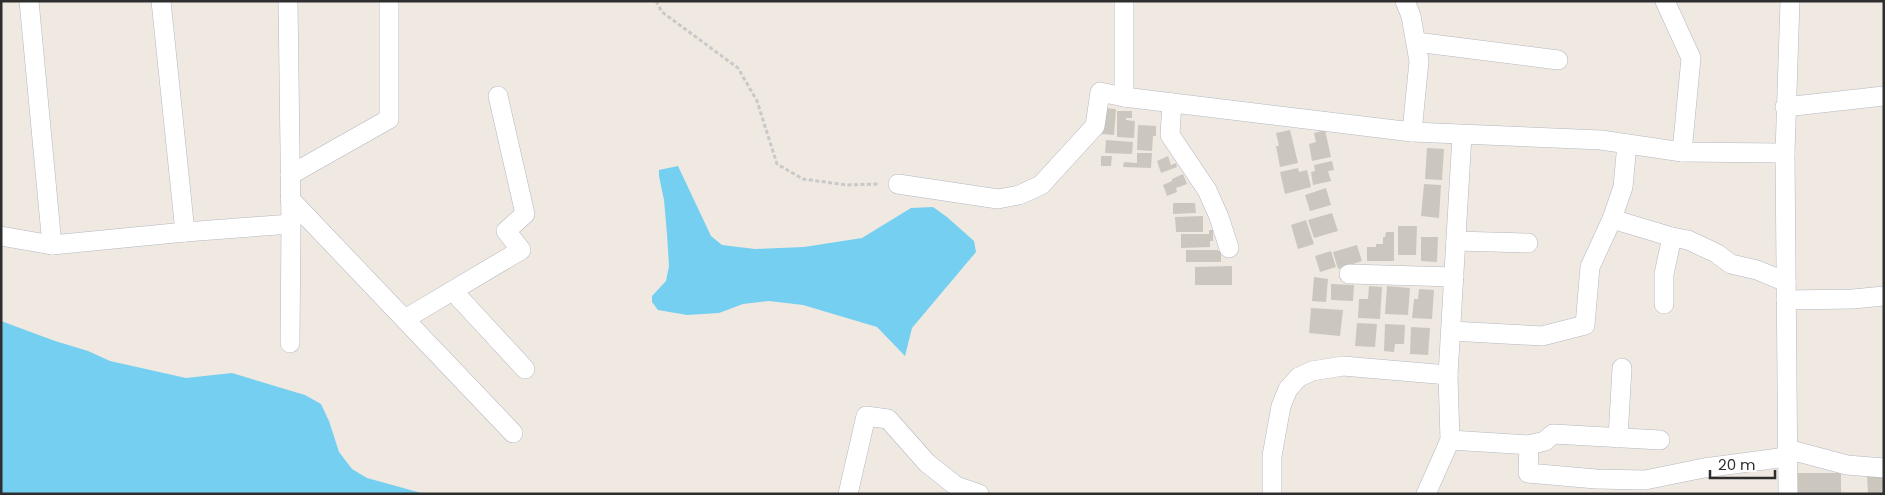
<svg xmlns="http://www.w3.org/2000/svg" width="1885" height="495" viewBox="0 0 1885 495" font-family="Poppins,sans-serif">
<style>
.water{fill:#75cff0}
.building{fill:#cbc7bf}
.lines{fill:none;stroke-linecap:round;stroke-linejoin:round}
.street-casing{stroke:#b4b7c1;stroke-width:20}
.path{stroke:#c9c9c9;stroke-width:3;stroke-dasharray:4 2.5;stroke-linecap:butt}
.street{stroke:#fff;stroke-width:19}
</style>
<rect width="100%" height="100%" fill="#efe9e1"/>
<g class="water">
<path d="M678,166L711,236L722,245L755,249L804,247L862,238L911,208L933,207L947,217L974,241L976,252L912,328L905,356L877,327L803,305L769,301L743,304L719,313L687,315L658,310L652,302V296L666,281L669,266L667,234L664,200L659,176V170Z"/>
<path d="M1,321L55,341L88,351L110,361L186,378L232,373L305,395L321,404L329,421L339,452L352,469L367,478L425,494H1Z"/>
</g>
<g class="building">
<path d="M1103,108L1116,109L1114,135L1101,134Z"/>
<path d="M1117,111H1132V118H1126V120L1135,121L1134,138L1117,137Z"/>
<path d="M1138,125L1156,126V136H1153L1152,151L1137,150Z"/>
<path d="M1290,130L1298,163L1280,167L1276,146H1279L1276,133Z"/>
<path d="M1325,130L1331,157L1312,161L1309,144L1316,142L1314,133Z"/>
<path d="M1106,140L1133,142L1132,154L1105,153Z"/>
<path d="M1427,148L1444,149L1442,180L1425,179Z"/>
<path d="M1137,153H1152L1151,168L1123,167L1124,162L1137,163Z"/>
<path d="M1101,156H1112L1111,166H1101Z"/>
<path d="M1168,156L1171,165L1176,163L1177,167L1161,173L1157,161Z"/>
<path d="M1332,161L1334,170L1328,171L1331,181L1313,185L1311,172L1315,171L1314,165Z"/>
<path d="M1298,168L1299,172L1307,170L1311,187L1285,194L1280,172Z"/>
<path d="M1183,174L1187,184L1176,188L1177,192L1167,196L1163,185L1172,181V179Z"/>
<path d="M1424,184L1441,185L1439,218L1421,216Z"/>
<path d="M1326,188L1331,205L1310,211L1305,195Z"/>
<path d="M1173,203H1195L1196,213L1173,214Z"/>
<path d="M1332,213L1338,231L1314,238L1308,220Z"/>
<path d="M1203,216V232H1176L1175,217Z"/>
<path d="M1306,220L1314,244L1298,249L1291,225Z"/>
<path d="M1398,226H1417L1416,255H1398Z"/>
<path d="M1209,230H1213V241H1210V247L1181,248V234H1209Z"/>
<path d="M1386,232H1394V261H1367V247H1376V244H1383V237H1385Z"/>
<path d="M1421,237H1438L1437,262L1421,261Z"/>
<path d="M1357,245L1362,261L1338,269L1333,252Z"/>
<path d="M1186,250H1218V251H1221V262H1186Z"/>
<path d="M1331,251L1336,267L1320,272L1315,256Z"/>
<path d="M1232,266V285H1195V267Z"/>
<path d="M1314,277L1328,279L1326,302L1312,301Z"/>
<path d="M1331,284L1354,285L1353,301L1331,300Z"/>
<path d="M1369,286L1382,287L1380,319L1358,318L1359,299H1368Z"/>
<path d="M1387,286L1410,288L1408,315L1385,314Z"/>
<path d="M1419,289L1434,290L1432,319L1412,318L1414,299H1418Z"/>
<path d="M1311,308L1343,310L1340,336L1309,333Z"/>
<path d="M1357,323L1377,324L1375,347L1355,346Z"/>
<path d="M1385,324L1405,325L1404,344H1395L1394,352L1384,351Z"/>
<path d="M1411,327L1430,328L1428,355L1410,354Z"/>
<rect x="1796" y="473" width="45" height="21"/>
<path d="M1884,475V494H1868L1867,476Z"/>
</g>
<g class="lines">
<g class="street-casing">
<g id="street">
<path d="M29,1L52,245"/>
<path d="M161,1L185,232"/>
<path d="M1124,1V97"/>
<path d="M1405,1L1411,16L1419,61L1412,132"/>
<path d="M1665,1L1691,58L1682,152"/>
<path d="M1416,42L1558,60"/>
<path d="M1172,103L1170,135L1207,190L1219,217L1229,248"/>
<path d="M1785,107L1884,96"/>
<path d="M290,175L389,119V1"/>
<path d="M898,184L998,199L1019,195L1041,185L1095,126L1100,92L1124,97L1412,132L1601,140L1682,152L1785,153"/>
<path d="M290,199L513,433"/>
<path d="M1612,219L1672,237"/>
<path d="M1,236L52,245L185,232L291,224L288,1"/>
<path d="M1456,241L1528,243"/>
<path d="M1349,274L1454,277"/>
<path d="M453,291L525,369"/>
<path d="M1786,300L1853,299L1884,296"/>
<path d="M1664,304V274L1672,237L1688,240L1716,253L1731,264L1757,270L1786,282"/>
<path d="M405,319L521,250L506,231L525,214L498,96"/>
<path d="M1451,331L1542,336L1585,325L1590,267L1612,219L1623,187L1627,144"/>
<path d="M290,343L291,224"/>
<path d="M1618,438L1622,368"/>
<path d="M1450,440L1529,445L1528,473L1596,479L1645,480L1704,468L1787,457"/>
<path d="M1529,445L1545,441L1553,434L1660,440"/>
<path d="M1787,449L1847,465L1884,468"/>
<path d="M848,494L866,416L888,419L927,463L956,486L979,494"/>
<path d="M1272,494V456L1281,406L1288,389L1299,377L1312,371L1343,366L1448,375L1462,135"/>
<path d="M1426,494L1450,440L1448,375"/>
<path d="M1788,494L1785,153L1790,1"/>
</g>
</g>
<path class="path" d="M656,1L662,12L738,68L757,101L777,164L803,179L847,185L879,184"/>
<use href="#street" class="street"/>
</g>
<rect width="1885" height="495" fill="none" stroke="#2e2e2e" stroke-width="5"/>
<path d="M1710 470v8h65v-8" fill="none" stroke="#2e2e2e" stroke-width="2.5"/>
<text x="1718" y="470" font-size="15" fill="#2e2e2e" stroke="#ffffff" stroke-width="4" paint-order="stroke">20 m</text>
</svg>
